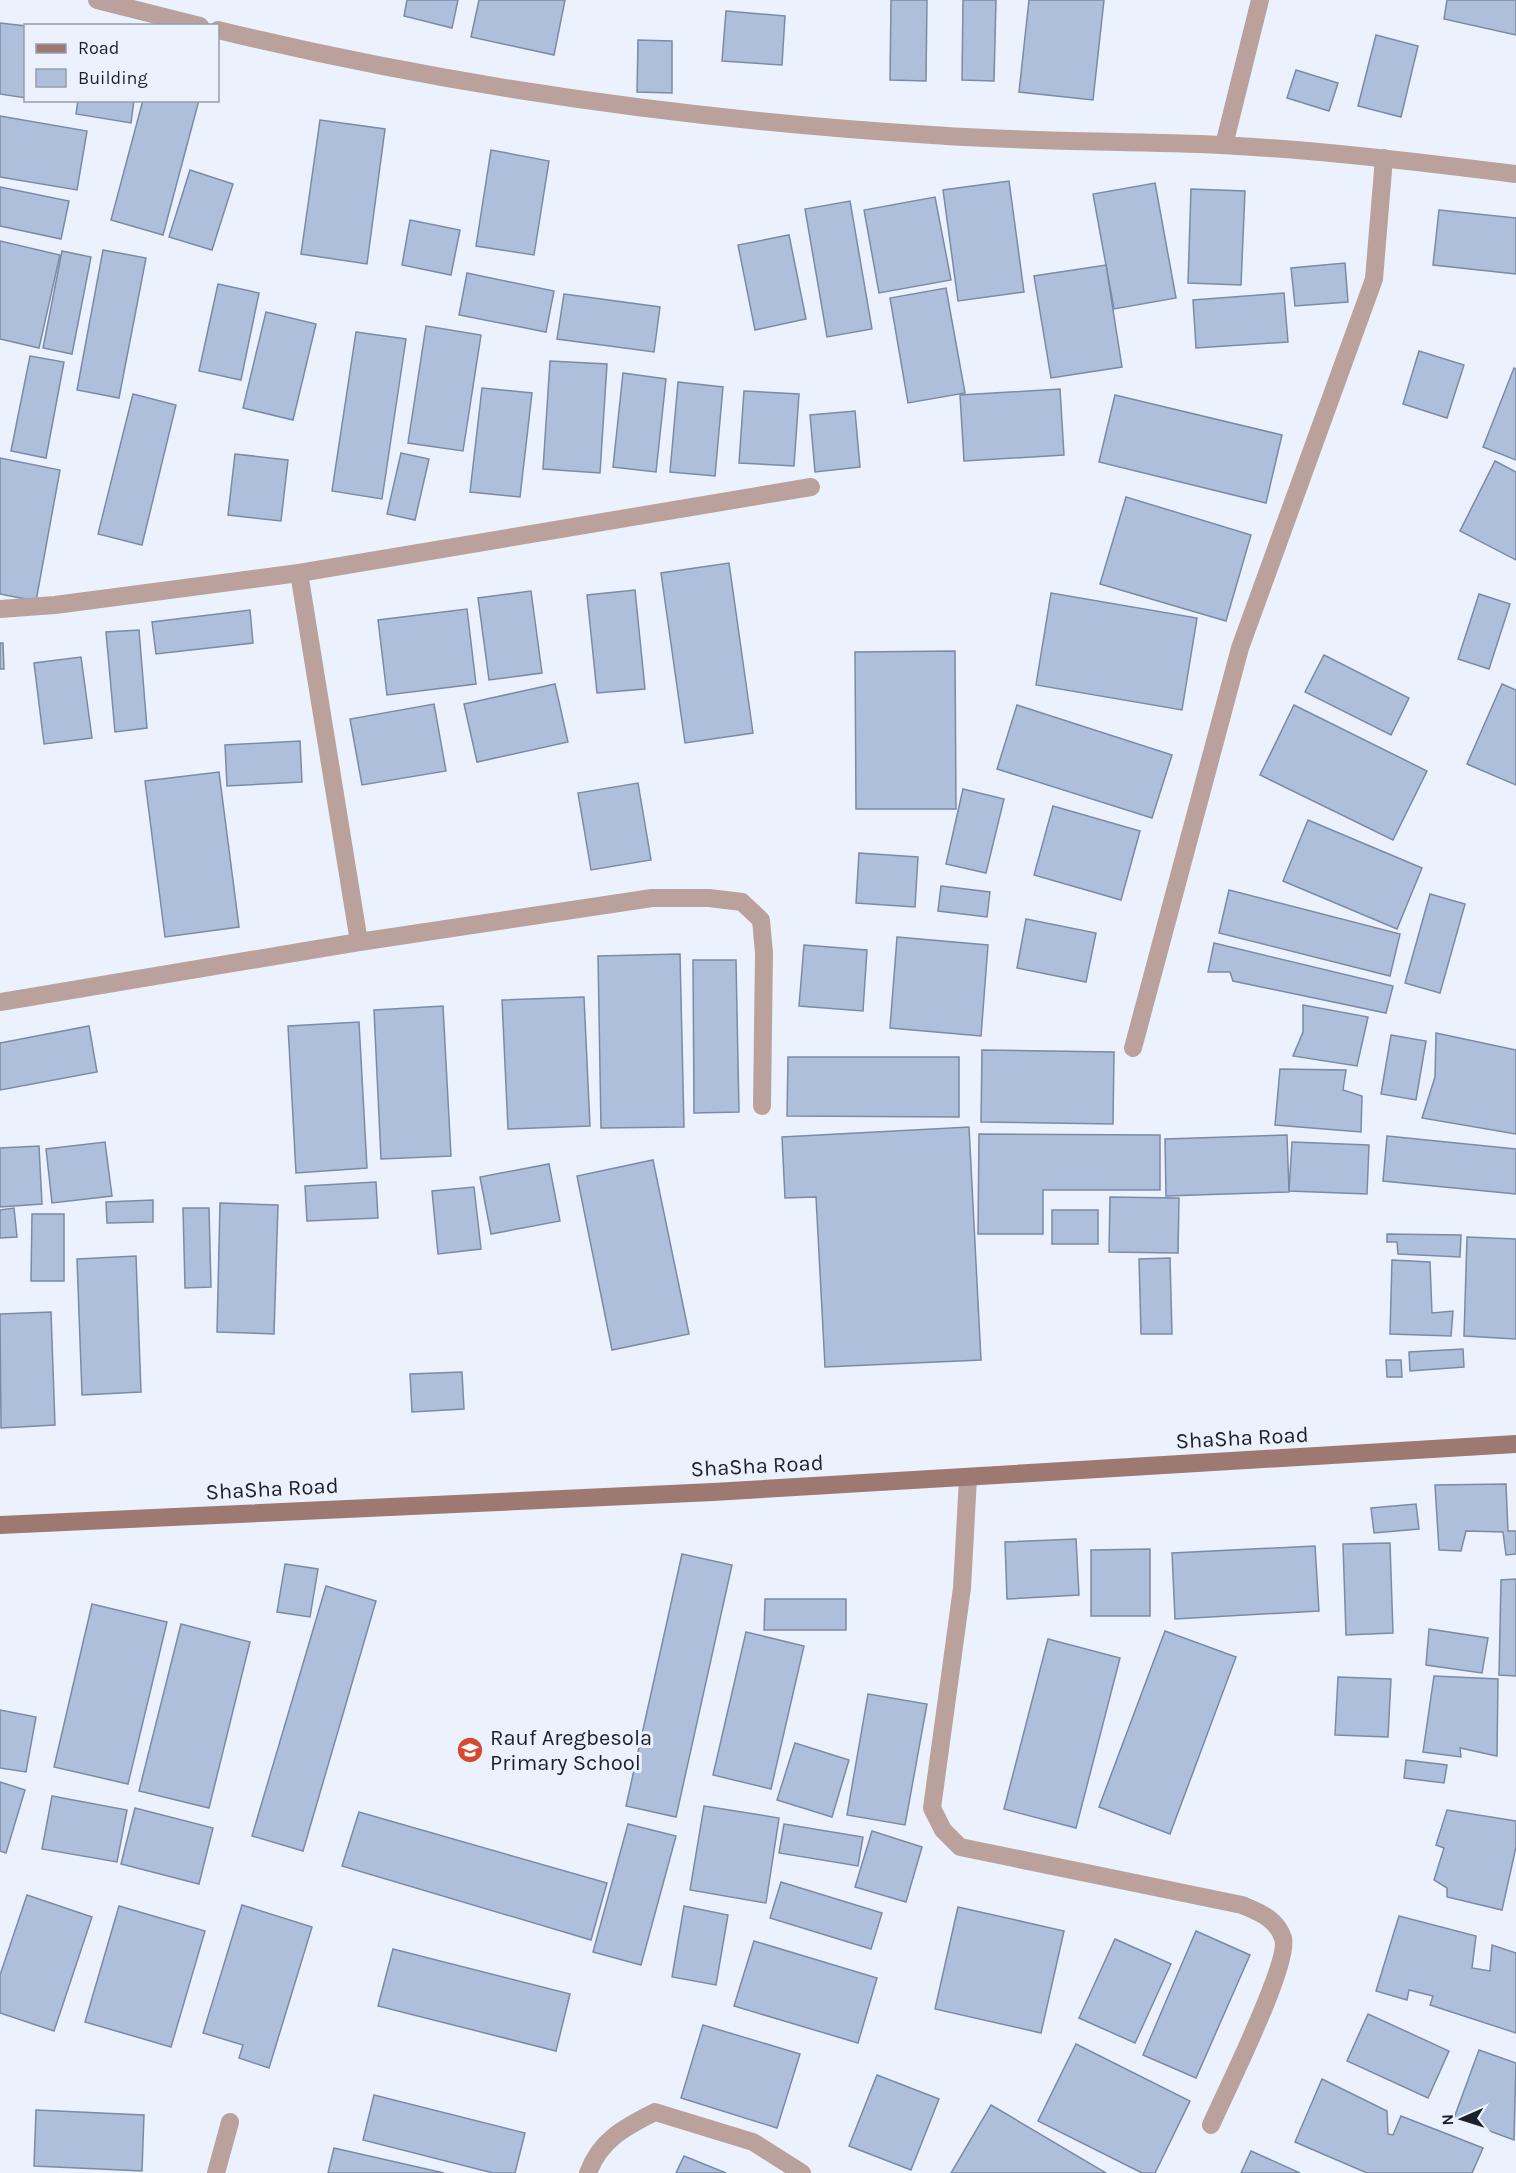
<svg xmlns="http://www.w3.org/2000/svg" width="1516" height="2173" viewBox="0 0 1516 2173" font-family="Karla,sans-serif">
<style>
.building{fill:#aebfdb;stroke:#7b8ba5;stroke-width:1.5}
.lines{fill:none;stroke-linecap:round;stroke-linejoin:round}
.street{stroke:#baa19b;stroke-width:18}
.secondary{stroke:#9d7972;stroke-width:18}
.labels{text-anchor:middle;stroke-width:6;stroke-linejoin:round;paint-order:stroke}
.street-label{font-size:22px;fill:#1a212b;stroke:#ebf2fe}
.poi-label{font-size:22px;fill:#1a212b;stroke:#ebf2fe;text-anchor:start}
</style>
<rect width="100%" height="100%" fill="#ebf2fe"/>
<g class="building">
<path d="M407,0H458L452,28L404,16Z"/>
<path d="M479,0H565L554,55L471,37Z"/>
<path d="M891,0H927L926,81L890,80Z"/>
<path d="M963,0H996L994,81L962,80Z"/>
<path d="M1029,0H1104L1093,100L1019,92Z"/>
<path d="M1447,0H1516V35L1444,19Z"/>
<path d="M726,11L785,16L782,65L722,61Z"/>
<path d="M0,23L26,26V98L0,94Z"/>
<path d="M1376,35L1418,46L1401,117L1358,106Z"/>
<path d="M638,40L672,41V93L637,92Z"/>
<path d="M1296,70L1338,83L1329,111L1287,98Z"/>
<path d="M78,100H134L131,123L76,114Z"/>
<path d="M143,100H199L163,235L111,220Z"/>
<path d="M0,116L87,131L77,190L0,177Z"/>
<path d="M320,120L385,129L367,264L301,254Z"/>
<path d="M491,150L549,161L534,255L476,246Z"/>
<path d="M190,170L233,184L212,250L169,237Z"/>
<path d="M1009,181L1024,292L958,301L943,190Z"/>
<path d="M1155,183L1176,298L1114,309L1093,194Z"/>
<path d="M0,187L69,201L61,239L0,226Z"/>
<path d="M1191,189L1245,191L1241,285L1188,283Z"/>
<path d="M935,197L951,280L879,293L864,210Z"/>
<path d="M850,201L872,329L827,337L805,209Z"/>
<path d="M1439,210L1516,218V274L1433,265Z"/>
<path d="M410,220L460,230L451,275L402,265Z"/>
<path d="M789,235L806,319L755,330L738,245Z"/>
<path d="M0,241L60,255L39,348L0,339Z"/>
<path d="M103,250L146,258L119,398L77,390Z"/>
<path d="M62,251L91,257L72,354L43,348Z"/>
<path d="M1345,263L1348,302L1295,306L1291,268Z"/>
<path d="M1106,265L1122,367L1051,378L1034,276Z"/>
<path d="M467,273L554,291L546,332L459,315Z"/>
<path d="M218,284L259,293L241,380L199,371Z"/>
<path d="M946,288L965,393L908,403L890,298Z"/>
<path d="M1284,293L1288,342L1196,348L1193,300Z"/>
<path d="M564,294L660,307L654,352L557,339Z"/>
<path d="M266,312L316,324L293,420L243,408Z"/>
<path d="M426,326L481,335L463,451L408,443Z"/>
<path d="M356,332L406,339L382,499L332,491Z"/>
<path d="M1419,351L1464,365L1447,418L1403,404Z"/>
<path d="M30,356L64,362L46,458L11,451Z"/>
<path d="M550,361L607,364L600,473L543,469Z"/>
<path d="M1514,368L1516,369V460L1483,447Z"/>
<path d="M623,373L666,379L656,472L613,467Z"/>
<path d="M678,382L723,387L715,476L670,472Z"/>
<path d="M482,388L532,393L520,497L470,492Z"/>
<path d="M1060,389L1064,455L964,461L960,395Z"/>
<path d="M744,391L799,394L794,466L739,463Z"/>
<path d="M133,394L176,405L142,545L98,534Z"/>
<path d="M1115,395L1282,435L1266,503L1099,462Z"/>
<path d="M855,411L860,467L815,472L810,415Z"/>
<path d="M401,453L429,459L415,520L387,514Z"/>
<path d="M235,454L288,460L281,521L228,515Z"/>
<path d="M0,458L60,470L36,601L0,594Z"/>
<path d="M1495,461L1516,472V560L1460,531Z"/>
<path d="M1126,497L1251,535L1226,621L1100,584Z"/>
<path d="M729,563L753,733L685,743L661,573Z"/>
<path d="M635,590L645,689L597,693L587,595Z"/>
<path d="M531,591L542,673L489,680L478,598Z"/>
<path d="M1051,593L1197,618L1182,710L1036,685Z"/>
<path d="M1479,594L1510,604L1489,669L1458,659Z"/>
<path d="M467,609L476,684L387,695L378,620Z"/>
<path d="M250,610L253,643L156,654L152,622Z"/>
<path d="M139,630L147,728L115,732L106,632Z"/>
<path d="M0,643H3L4,669H0Z"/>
<path d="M955,651L956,809H856L855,652Z"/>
<path d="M1324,655L1409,698L1391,735L1305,692Z"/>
<path d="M81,657L92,738L44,744L34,663Z"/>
<path d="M555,684L568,742L477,762L464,704Z"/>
<path d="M1502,684L1516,690V785L1467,764Z"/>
<path d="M434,704L446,771L362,785L350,719Z"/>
<path d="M1017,705L1172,755L1152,818L997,769Z"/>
<path d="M1294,705L1427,771L1393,840L1260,775Z"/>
<path d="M300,741L302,782L227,786L225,745Z"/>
<path d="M219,772L239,927L165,937L145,781Z"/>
<path d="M638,783L651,860L591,870L578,793Z"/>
<path d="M963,789L1004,799L986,873L946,864Z"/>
<path d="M1053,806L1140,831L1121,900L1034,875Z"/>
<path d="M1308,820L1422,868L1397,929L1283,881Z"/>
<path d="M859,853L918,857L915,907L856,903Z"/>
<path d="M941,886L990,892L987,917L938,911Z"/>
<path d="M1229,890L1400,934L1390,976L1219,933Z"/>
<path d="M1430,894L1465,904L1440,993L1405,983Z"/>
<path d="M1026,919L1096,933L1086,982L1017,968Z"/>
<path d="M897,937L988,945L981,1036L890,1028Z"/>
<path d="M1214,943L1393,986L1386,1013L1233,981L1230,972H1208Z"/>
<path d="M804,945L867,950L863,1011L799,1006Z"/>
<path d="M680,954L684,1127L601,1128L598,956Z"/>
<path d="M693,960H736L739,1112L694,1113Z"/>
<path d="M584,997L590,1126L508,1129L502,1000Z"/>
<path d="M1303,1005L1368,1017L1357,1066L1293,1056L1303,1032Z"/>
<path d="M443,1006L451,1156L381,1159L374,1010Z"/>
<path d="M359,1022L367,1168L296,1173L288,1026Z"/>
<path d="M89,1026L97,1072L0,1090V1043Z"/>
<path d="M1436,1033L1516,1050V1134L1422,1118L1435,1077Z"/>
<path d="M1391,1035L1426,1041L1416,1100L1381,1094Z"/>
<path d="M982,1050L1114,1052L1113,1124L981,1122Z"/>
<path d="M788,1057H959V1117L787,1116Z"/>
<path d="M1280,1069L1346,1070L1343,1090L1362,1096L1361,1132L1275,1125Z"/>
<path d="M969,1127L981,1360L825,1367L816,1197L785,1198L782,1137Z"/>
<path d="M979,1134L1160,1135V1190H1043V1234H978Z"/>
<path d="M1287,1135L1289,1192L1166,1196L1165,1139Z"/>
<path d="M1387,1136L1516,1149V1194L1383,1181Z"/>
<path d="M105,1142L112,1196L52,1203L46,1149Z"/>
<path d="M1292,1142L1369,1145L1367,1194L1289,1191Z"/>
<path d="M39,1146L42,1204L0,1207V1148Z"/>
<path d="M653,1160L689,1334L612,1350L577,1176Z"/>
<path d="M549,1164L560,1221L491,1234L480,1177Z"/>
<path d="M376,1182L378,1218L307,1221L305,1186Z"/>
<path d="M474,1187L481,1249L438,1254L432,1191Z"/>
<path d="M1110,1197L1179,1198L1178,1253L1109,1252Z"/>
<path d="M153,1200V1222L107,1223L106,1202Z"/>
<path d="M220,1203L278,1205L274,1334L217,1332Z"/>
<path d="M14,1208L17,1237L0,1238V1210Z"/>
<path d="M183,1208H209L211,1287L185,1288Z"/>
<rect x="1052" y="1210" width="46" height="34"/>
<path d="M32,1214H64V1281H31Z"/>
<path d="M1387,1234L1461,1235L1460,1257L1398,1254L1397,1242H1387Z"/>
<path d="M1467,1237L1516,1239V1339L1464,1336Z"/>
<path d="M136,1256L141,1392L82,1395L77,1259Z"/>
<path d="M1170,1258L1172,1334H1141L1139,1259Z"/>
<path d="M1392,1260L1430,1262L1432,1313L1453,1311L1451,1336L1390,1334Z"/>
<path d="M51,1312L55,1425L1,1428L0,1314Z"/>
<path d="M1463,1349L1464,1367L1410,1371L1409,1352Z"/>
<path d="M1386,1360H1401L1402,1377H1387Z"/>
<path d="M462,1372L464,1409L412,1412L410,1374Z"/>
<path d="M1506,1484L1508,1531H1516V1554L1506,1555L1503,1532L1466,1531L1461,1551L1439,1550L1435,1485Z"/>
<path d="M1416,1504L1419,1529L1374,1533L1371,1508Z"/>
<path d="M1076,1539L1079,1595L1007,1599L1005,1542Z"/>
<path d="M1390,1543L1393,1633L1346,1635L1343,1544Z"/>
<path d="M1315,1546L1319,1611L1175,1619L1172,1553Z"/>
<path d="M1150,1549V1616H1091V1550Z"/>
<path d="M682,1554L732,1565L676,1817L626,1806Z"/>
<path d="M285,1564L318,1569L310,1617L277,1612Z"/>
<path d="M1516,1579V1676L1499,1675L1501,1580Z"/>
<path d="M326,1586L376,1601L303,1851L252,1836Z"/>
<path d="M765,1599H846V1630H764Z"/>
<path d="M92,1604L167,1622L128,1784L54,1767Z"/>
<path d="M181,1624L250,1642L209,1808L139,1791Z"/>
<path d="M1429,1629L1488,1638L1482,1673L1426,1665Z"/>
<path d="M1165,1631L1236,1657L1170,1834L1099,1807Z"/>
<path d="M746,1632L804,1646L771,1789L713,1775Z"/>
<path d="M1048,1639L1120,1658L1076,1828L1004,1809Z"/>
<path d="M1434,1676L1498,1679L1497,1756L1460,1748L1461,1757L1423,1752Z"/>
<path d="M1338,1677L1391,1679L1388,1737L1335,1735Z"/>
<path d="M868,1694L927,1704L905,1825L847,1815Z"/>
<path d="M0,1710L36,1717L26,1772L0,1768Z"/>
<path d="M795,1743L849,1760L832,1817L777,1800Z"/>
<path d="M1406,1760L1447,1765L1444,1783L1404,1778Z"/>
<path d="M0,1782L25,1790L6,1853L0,1851Z"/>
<path d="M52,1796L127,1810L117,1862L42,1849Z"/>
<path d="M704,1806L779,1818L766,1903L690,1890Z"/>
<path d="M135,1808L213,1828L199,1884L121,1864Z"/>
<path d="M1447,1810L1516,1821V1847L1502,1910L1447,1897V1888L1434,1880L1444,1848L1436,1845Z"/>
<path d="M359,1812L607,1883L591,1940L342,1866Z"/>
<path d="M628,1824L676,1836L641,1965L593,1952Z"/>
<path d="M784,1824L863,1837L858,1866L779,1853Z"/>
<path d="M872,1831L922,1847L906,1902L855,1887Z"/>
<path d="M781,1882L882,1913L871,1949L770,1918Z"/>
<path d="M27,1895L92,1917L54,2031L0,2013V1975Z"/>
<path d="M242,1905L312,1927L269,2068L239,2058L243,2045L203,2033Z"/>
<path d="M119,1906L205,1931L171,2047L85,2022Z"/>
<path d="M684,1906L728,1915L716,1985L672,1977Z"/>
<path d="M958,1907L1064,1931L1041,2033L935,2009Z"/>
<path d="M1399,1916L1476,1936L1472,1968L1490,1971L1492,1945L1516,1953V2033L1430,2005L1433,1996L1409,1990L1407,2000L1376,1991Z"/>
<path d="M1196,1931L1250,1955L1196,2078L1143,2055Z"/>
<path d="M1115,1939L1171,1964L1135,2043L1079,2018Z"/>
<path d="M754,1941L877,1978L858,2043L734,2006Z"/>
<path d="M393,1949L570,1994L556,2051L378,2006Z"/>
<path d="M1368,2014L1449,2051L1428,2098L1347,2061Z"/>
<path d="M703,2025L800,2054L777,2128L681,2098Z"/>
<path d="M1076,2044L1190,2101L1155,2173H1142L1038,2121Z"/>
<path d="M1479,2050L1516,2063L1514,2140L1454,2118Z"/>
<path d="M877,2075L939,2099L911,2170L849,2146Z"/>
<path d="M1322,2079L1387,2111L1388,2134L1393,2135L1401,2116L1483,2148L1472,2173H1367L1295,2142Z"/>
<path d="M374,2095L525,2133L515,2173H493L363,2140Z"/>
<path d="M991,2105L1106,2173H951Z"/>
<path d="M36,2110L144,2115L142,2171L34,2166Z"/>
<path d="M334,2148L444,2173H328Z"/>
<path d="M1251,2151L1300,2173H1241Z"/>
<path d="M684,2156L726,2173H676Z"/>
</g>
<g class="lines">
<g class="street">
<path d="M97,0L200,26"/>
<path d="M218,30C451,87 693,120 932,135C1028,142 1125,141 1221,145C1320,150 1418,162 1516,174"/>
<path d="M1224,145L1260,0"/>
<path d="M299,573L359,942"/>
<path d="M0,609L55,605L299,573L811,487"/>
<path d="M0,1002L359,942L652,898H709L742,902L761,920L764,953L762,1106"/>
<path d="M1133,1048L1240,648L1374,279L1384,158"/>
<path d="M968,1478L962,1588L932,1808L943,1830L960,1847L1242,1905C1260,1913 1276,1918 1283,1938C1291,1962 1224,2095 1211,2125"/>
<path d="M216,2173L230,2122"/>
<path d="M588,2173C600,2140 625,2127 655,2112L753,2142L802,2173"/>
</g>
<path class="secondary" d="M0,1525L713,1492L1516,1444"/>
</g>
<defs>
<g id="school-disc" transform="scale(1.35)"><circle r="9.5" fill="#d54930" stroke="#ebf2fe"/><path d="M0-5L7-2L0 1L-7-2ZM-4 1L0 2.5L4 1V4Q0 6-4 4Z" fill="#fff"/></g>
</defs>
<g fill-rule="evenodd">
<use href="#school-disc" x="470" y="1750"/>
</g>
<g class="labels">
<g class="street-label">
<text transform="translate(1242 1437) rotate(-3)" y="8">ShaSha Road</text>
<text transform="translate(757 1465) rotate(-3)" y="8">ShaSha Road</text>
<text transform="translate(272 1488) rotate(-3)" y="8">ShaSha Road</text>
</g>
<g class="poi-label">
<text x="490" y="1745">Rauf Aregbesola<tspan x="490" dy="25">Primary School</tspan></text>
</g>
</g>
<rect x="24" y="24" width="195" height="78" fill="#ebf2fe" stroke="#979eaa" stroke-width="1.5"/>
<rect x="36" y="44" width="30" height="9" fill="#9d7972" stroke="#979eaa" stroke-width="1.5"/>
<text x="78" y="54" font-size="18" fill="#1a212b">Road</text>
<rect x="36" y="69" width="30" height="18" fill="#aebfdb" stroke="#979eaa" stroke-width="1.5"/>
<text x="78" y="84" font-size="18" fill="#1a212b">Building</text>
<g transform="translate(1462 2119) rotate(267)" stroke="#ebf2fe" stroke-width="4.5" paint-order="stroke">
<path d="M0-4.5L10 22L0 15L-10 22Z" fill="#1a212b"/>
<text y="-9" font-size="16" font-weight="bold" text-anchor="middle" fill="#1a212b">N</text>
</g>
</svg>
